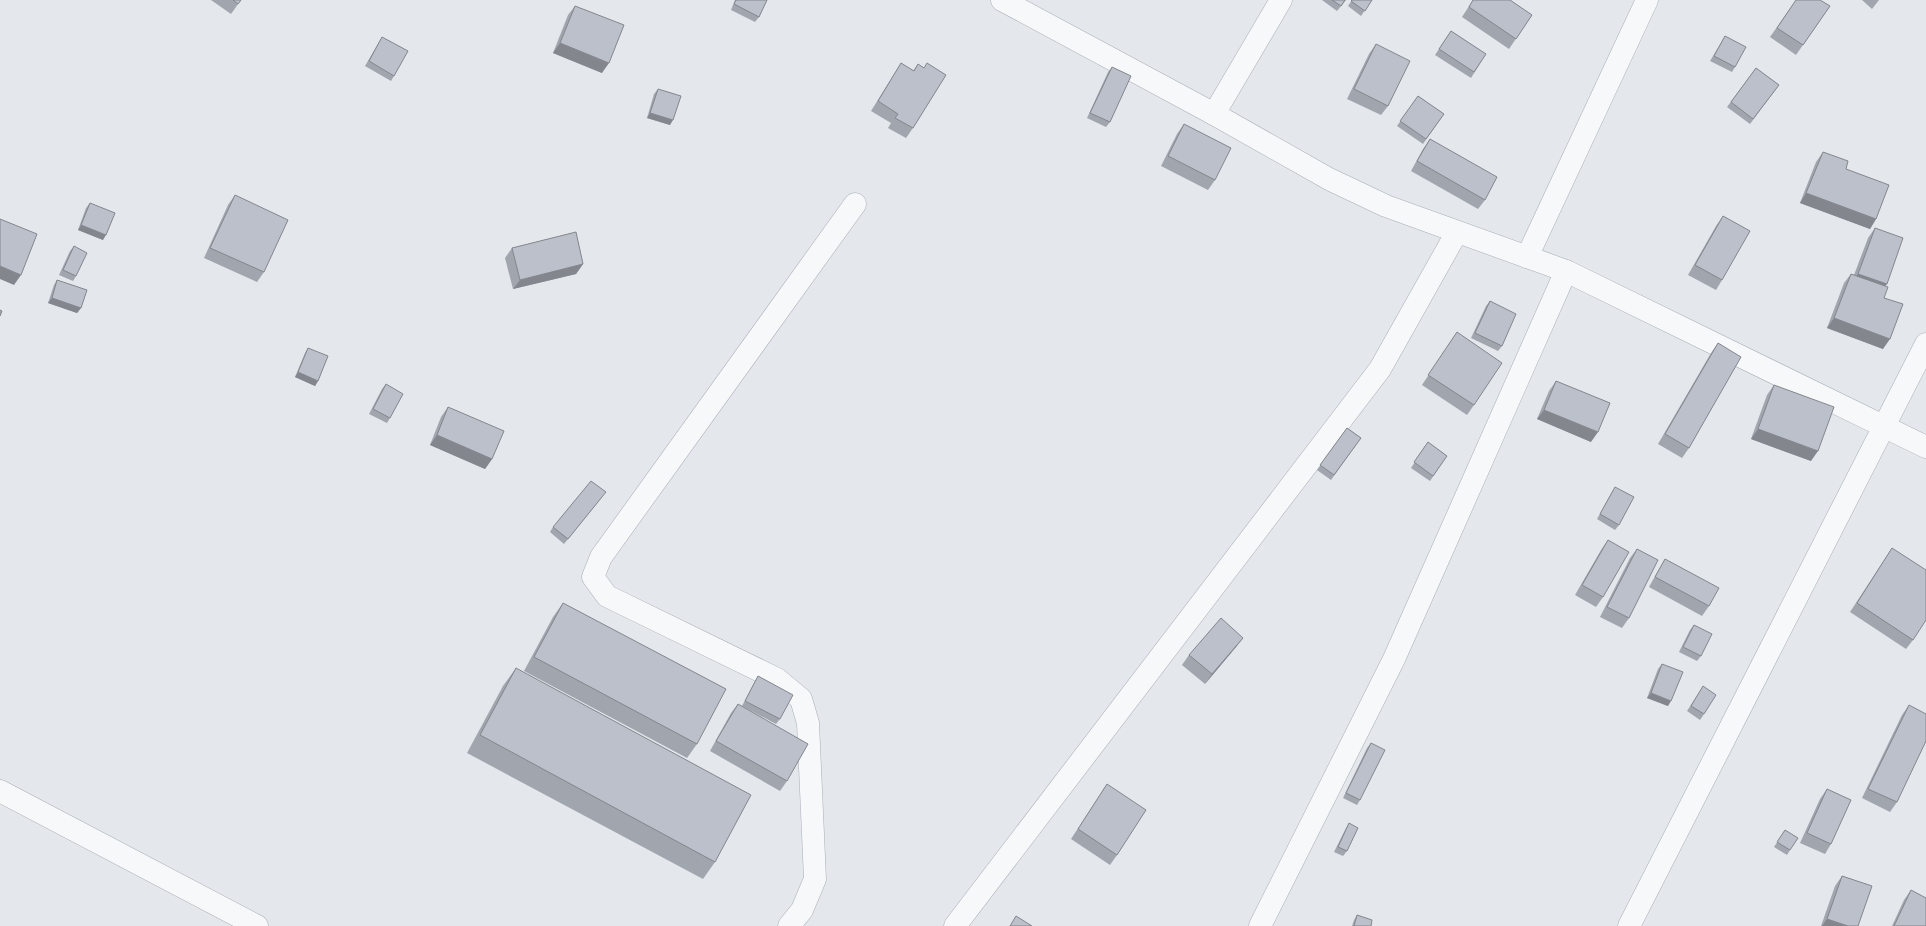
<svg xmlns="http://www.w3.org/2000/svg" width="1926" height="926" viewBox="0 0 1926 926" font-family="'Asap Condensed',sans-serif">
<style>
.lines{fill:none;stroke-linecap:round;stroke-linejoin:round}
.minor-casing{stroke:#a9aeb7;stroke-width:23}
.minor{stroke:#f7f8fa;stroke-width:22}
.wall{fill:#a1a5ae}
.shaded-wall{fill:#83868d}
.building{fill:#bbc0ca;stroke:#83868d}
</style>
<rect width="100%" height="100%" fill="#e4e7ec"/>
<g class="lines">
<g class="minor-casing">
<g id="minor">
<path d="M1002,0L1214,114L1329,179L1386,206L1566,271L1926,447"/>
<path d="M1214,114L1281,0"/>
<path d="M1527,257L1647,0"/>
<path d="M0,791L257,926"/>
<path d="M789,926L802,910L815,879L808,723L801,699L777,679L607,596L593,577L601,557L855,204"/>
<path d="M955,926L1380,369L1457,232"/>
<path d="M1260,926L1394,659L1566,271"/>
<path d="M1629,926L1926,344"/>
</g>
</g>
<use href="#minor" class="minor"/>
</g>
<g class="wall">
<path d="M211,0H241L231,14Z"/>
<path d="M735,0H767L759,17L755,22L731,10Z"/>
<path d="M1322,0H1346L1337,11Z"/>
<path d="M1352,0H1372L1361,16L1348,6Z"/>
<path d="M1473,0H1510L1532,15L1509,49L1462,17Z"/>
<path d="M1796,0L1830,6L1796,55L1770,37Z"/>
<path d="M1862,0H1879L1872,9Z"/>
<path d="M575,6L602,73L553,53L568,15Z"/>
<path d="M1451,31L1486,54L1471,78L1435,55Z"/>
<path d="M1725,36L1735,67L1732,72L1710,61Z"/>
<path d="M382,37L394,76L391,81L365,66L379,42Z"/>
<path d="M1376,44L1388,106L1381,115L1347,99L1369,54Z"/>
<path d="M901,63L913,71L918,64L913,128L906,138L888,128L891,123L871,111Z"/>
<path d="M1112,67L1110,122L1106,127L1087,118L1108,72Z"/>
<path d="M1756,68L1779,85L1750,124L1727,107Z"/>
<path d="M658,89L670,125L647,118L654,94Z"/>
<path d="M1418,96L1444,114L1423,144L1397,126Z"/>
<path d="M1184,124L1215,180L1208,190L1161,166L1177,134Z"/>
<path d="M1430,139L1485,200L1478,209L1411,171L1423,149Z"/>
<path d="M1823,152L1846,169L1876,219L1870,229L1800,203L1816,162Z"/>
<path d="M235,195L264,272L257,282L204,258L228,205Z"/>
<path d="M90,203L103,240L78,230L86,208Z"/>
<path d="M1723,216L1722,280L1716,290L1688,275L1716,226Z"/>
<path d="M1875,228L1885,286L1884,298L1883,349L1827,328L1844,283L1851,274L1854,275L1868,238Z"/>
<path d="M74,246L76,276L73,281L59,275L70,251Z"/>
<path d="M512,248L583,264L576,274L513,289L505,258Z"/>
<path d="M57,280L81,308L77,313L48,303L54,285Z"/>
<path d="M1490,301L1502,346L1498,351L1471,338L1486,306Z"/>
<path d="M1457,332L1474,405L1467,415L1422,385Z"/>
<path d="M1718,343L1689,448L1682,458L1658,444L1711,353Z"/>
<path d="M308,348L318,381L315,386L295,377L305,353Z"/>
<path d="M1556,381L1591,442L1537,419L1549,391Z"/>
<path d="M386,384L390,418L387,423L369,414L382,389Z"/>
<path d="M1774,385L1811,461L1751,439L1767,395Z"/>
<path d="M448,407L492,459L485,469L430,445L441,417Z"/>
<path d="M1347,428L1361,438L1331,480L1317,470Z"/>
<path d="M1428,442L1447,456L1430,481L1411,468Z"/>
<path d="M1615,487L1619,525L1615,530L1597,519L1612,492Z"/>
<path d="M602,497L564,544L550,532L553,527Z"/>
<path d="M1608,540L1603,597L1596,607L1575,595L1601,550Z"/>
<path d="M1892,548L1913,640L1906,649L1850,612Z"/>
<path d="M1637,549L1629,618L1622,628L1600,617L1630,558Z"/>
<path d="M1665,559L1709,606L1702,616L1649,587L1659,569Z"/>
<path d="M563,603L697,744L687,758L524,671L553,617Z"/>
<path d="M1694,625L1701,656L1697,661L1679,652L1690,630Z"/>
<path d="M1243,638L1236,647L1205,684L1182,665L1189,655Z"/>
<path d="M1662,664L1668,706L1647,698L1658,669Z"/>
<path d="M516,668L715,862L703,879L467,753L503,686Z"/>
<path d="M758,676L780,719L776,724L742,706L755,681Z"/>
<path d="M1700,691L1704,714L1700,720L1687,711Z"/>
<path d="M738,704L787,781L780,791L710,751L731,713Z"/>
<path d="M1909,705L1897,802L1890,812L1862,798L1902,715Z"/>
<path d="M1371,743L1360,800L1357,805L1343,798L1367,748Z"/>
<path d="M1107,784L1117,855L1110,865L1071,839Z"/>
<path d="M1827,789L1831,844L1825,854L1800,843L1820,799Z"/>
<path d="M1349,823L1347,851L1343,856L1334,852L1346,828Z"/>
<path d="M1785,830L1790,850L1787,855L1774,847Z"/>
<path d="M1842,876L1858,926H1821L1835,886Z"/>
<path d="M1911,890L1926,926H1892L1904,900Z"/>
<path d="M1357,915L1371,926H1352L1354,920Z"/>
</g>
<g class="shaded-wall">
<path d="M560,43L609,63L602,73L553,53Z"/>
<path d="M650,113L673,120L670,125L647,118Z"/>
<path d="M1806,193L1876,219L1870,229L1800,203Z"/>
<path d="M81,225L106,235L103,240L78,230Z"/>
<path d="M583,264L576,274L513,289L520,280Z"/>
<path d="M0,266L21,275L14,285L0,279Z"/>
<path d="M1858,274L1887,284L1880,293L1851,283Z"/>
<path d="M52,298L81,308L77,313L48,303Z"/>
<path d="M1834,318L1890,339L1883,349L1827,328Z"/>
<path d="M298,372L318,381L315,386L295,377Z"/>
<path d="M1544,410L1598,432L1591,442L1537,419Z"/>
<path d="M1758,429L1818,451L1811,461L1751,439Z"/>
<path d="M437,435L492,459L485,469L430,445Z"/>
<path d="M1243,638L1236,647L1205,684L1212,674Z"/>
<path d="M1651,693L1671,701L1668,706L1647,698Z"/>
<path d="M1827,919L1848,926H1822Z"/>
</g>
<g class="building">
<path d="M233,0H241L238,4Z"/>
<path d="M736,0H767L759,17L734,4Z"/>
<path d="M1332,0H1345L1341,6Z"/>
<path d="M1352,0H1372L1365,11L1351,1Z"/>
<path d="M1473,0H1510L1532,15L1516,39L1469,7Z"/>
<path d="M1796,0H1820L1830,6L1803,45L1777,28Z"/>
<path d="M575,6L624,25L609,63L560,43Z"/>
<path d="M1451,31L1486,54L1474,72L1439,49Z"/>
<path d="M1725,36L1746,47L1735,67L1714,56Z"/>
<path d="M382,37L408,51L394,76L369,61Z"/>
<path d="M1376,44L1410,61L1388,106L1354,89Z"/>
<path d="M901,63L914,71L918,64L924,68L927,63L946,75L913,128L895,118L898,114L878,101Z"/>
<path d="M1112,67L1131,76L1110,122L1090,113Z"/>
<path d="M1756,68L1779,85L1753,119L1731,102Z"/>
<path d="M658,89L681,96L673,120L650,113Z"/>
<path d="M1418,96L1444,114L1426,139L1400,121Z"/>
<path d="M1184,124L1231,148L1215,180L1168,156Z"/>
<path d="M1430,139L1497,177L1485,200L1417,161Z"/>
<path d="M1823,152L1848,161L1846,169L1889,185L1876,219L1806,193Z"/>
<path d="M235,195L288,220L264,272L210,248Z"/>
<path d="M90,203L115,213L106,235L81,225Z"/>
<path d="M1723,216L1750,231L1722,280L1695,265Z"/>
<path d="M0,219L37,234L21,275L0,266Z"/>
<path d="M1875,228L1903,238L1887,284L1858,274Z"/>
<path d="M576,232L583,264L520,280L512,248Z"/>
<path d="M74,246L87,253L76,276L63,270Z"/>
<path d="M1851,274L1888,287L1884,298L1903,304L1890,339L1834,318Z"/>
<path d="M57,280L87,290L81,308L52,298Z"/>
<path d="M1490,301L1516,314L1502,346L1475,333Z"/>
<path d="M0,310L2,311L0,316Z"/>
<path d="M1457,332L1502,363L1474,405L1428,375Z"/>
<path d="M1718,343L1741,357L1689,448L1665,434Z"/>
<path d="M308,348L328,356L318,381L298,372Z"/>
<path d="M1556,381L1610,403L1598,432L1544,410Z"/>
<path d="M386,384L403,394L390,418L373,409Z"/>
<path d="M1774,385L1834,407L1818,451L1758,429Z"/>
<path d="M448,407L504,431L492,459L437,435Z"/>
<path d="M1347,428L1361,438L1334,475L1320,465Z"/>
<path d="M1428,442L1447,456L1433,476L1414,462Z"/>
<path d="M591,481L606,492L568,539L553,527Z"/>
<path d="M1615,487L1634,497L1619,525L1600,514Z"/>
<path d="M1608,540L1629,552L1603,597L1582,585Z"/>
<path d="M1892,548L1926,570V620L1913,640L1857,603Z"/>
<path d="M1637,549L1658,560L1629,618L1607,607Z"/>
<path d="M1665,559L1719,588L1709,606L1655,577Z"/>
<path d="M563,603L726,689L697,744L534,657Z"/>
<path d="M1221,618L1243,638L1212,674L1189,655Z"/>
<path d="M1694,625L1712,634L1701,656L1683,647Z"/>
<path d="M1662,664L1683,672L1671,701L1651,693Z"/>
<path d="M516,668L751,795L715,862L480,735Z"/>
<path d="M758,676L793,695L780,719L745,701Z"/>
<path d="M1703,686L1716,695L1704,714L1691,706Z"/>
<path d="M738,704L808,744L787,781L716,741Z"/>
<path d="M1909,705L1926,714V741L1897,802L1868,789Z"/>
<path d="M1371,743L1385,750L1360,800L1346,793Z"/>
<path d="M1107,784L1146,810L1117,855L1078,829Z"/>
<path d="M1827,789L1851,800L1831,844L1807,833Z"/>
<path d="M1349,823L1358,828L1347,851L1338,847Z"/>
<path d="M1785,830L1798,838L1790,850L1777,842Z"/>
<path d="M1842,876L1872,886L1858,926H1848L1827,919Z"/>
<path d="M1911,890L1926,898V926H1894Z"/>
<path d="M1357,915L1372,920L1371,926H1354Z"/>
<path d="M1016,916L1032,926H1010Z"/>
</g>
</svg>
